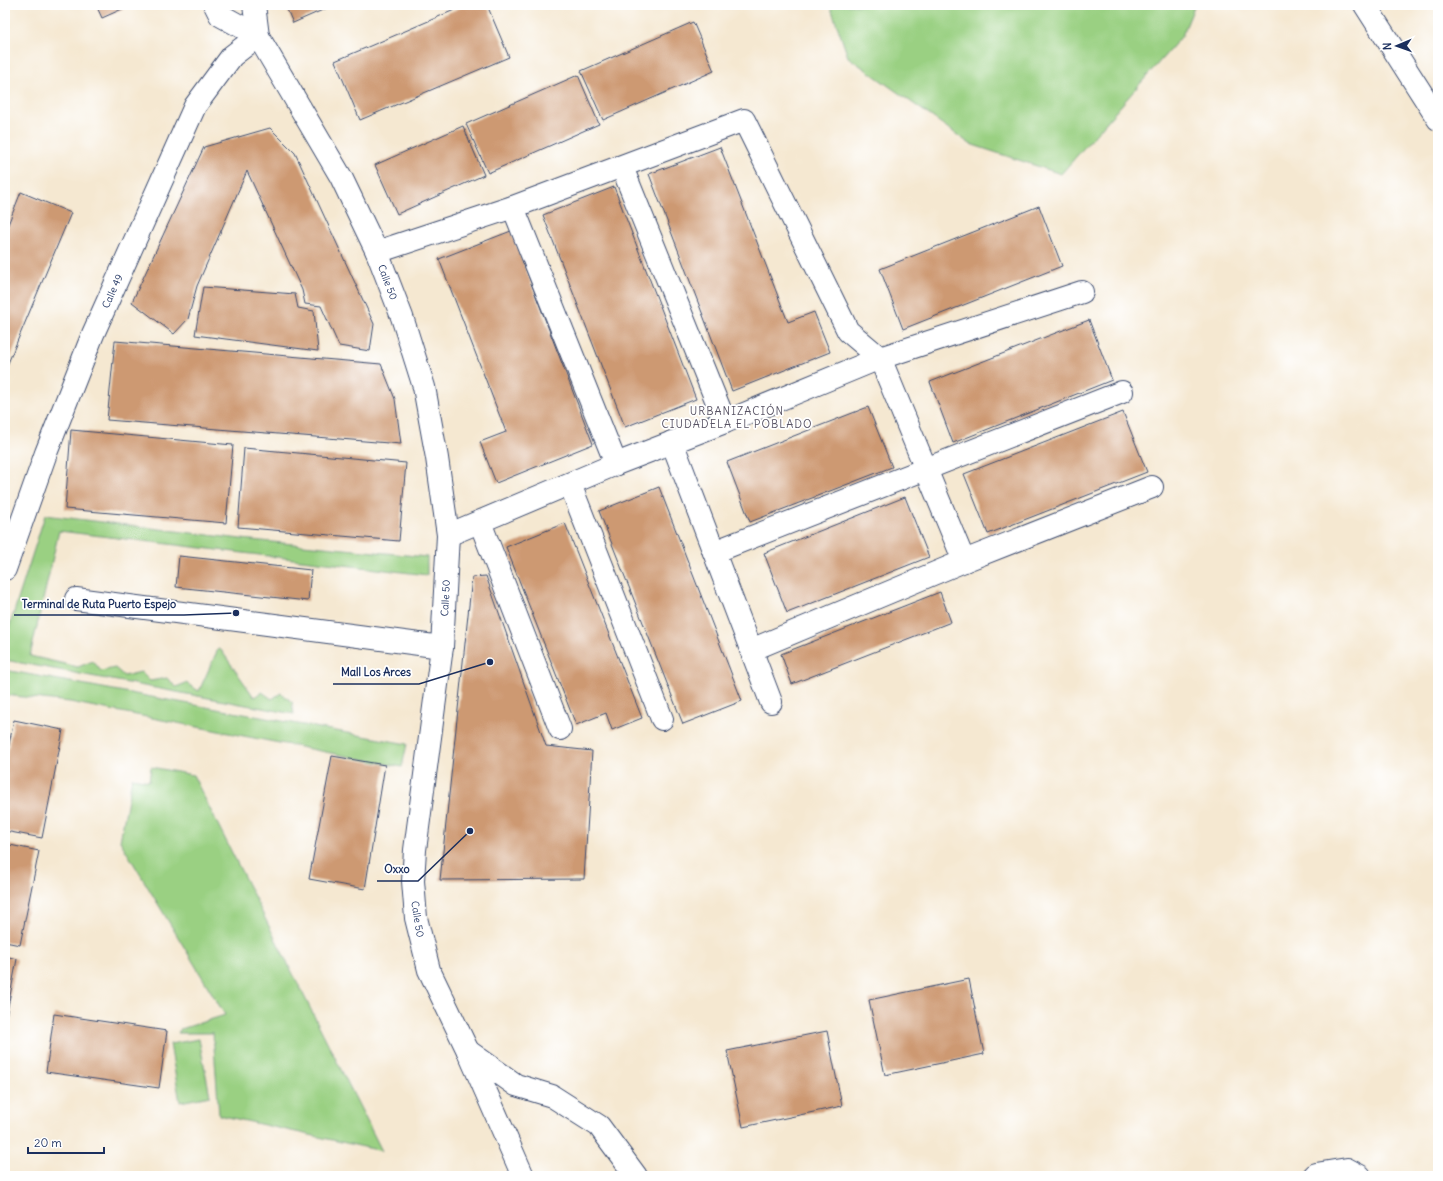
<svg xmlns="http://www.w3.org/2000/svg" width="1443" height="1181" viewBox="0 0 1443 1181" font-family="Delius,sans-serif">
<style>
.green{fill:#9ad082;stroke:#5a8070}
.building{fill:#cd9972}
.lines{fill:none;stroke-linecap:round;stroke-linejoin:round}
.minor-casing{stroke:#3c4b6f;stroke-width:24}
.major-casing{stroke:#3c4b6f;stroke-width:24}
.minor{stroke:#fff;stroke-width:22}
.major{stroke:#fff;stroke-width:22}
.labels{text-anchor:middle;stroke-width:3.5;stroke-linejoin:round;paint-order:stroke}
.street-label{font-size:10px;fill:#1b2f5e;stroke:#fff}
.neighbourhood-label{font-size:11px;letter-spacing:1px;fill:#595465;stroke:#fff}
.leader{fill:none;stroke:#1b2f5e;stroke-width:1.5}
.callout-dot{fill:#1b2f5e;stroke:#fff;stroke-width:1.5}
.callout-label{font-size:11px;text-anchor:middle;font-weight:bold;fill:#1b2f5e;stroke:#fff;stroke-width:3.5;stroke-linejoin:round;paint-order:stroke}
</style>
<rect width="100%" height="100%" fill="#fff"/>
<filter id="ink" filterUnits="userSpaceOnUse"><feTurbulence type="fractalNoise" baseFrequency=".025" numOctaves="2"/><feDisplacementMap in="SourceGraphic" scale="8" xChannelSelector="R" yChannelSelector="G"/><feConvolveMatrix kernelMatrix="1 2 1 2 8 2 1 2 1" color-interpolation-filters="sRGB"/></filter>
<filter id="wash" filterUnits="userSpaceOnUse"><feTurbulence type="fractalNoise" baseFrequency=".012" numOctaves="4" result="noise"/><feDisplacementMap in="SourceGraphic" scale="16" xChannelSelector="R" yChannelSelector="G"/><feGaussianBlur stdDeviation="0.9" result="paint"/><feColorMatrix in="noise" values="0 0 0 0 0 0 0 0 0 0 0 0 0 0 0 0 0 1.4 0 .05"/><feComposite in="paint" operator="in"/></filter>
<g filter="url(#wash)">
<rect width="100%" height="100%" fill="#f5e8d1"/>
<g class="green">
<path d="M830,5H1195L1182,36L1061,174L970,144L848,57Z"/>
<path d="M45,515L241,539L427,557V575L59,531L30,656L78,667L93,661L101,671L115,668L124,676L141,672L150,681L167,678L176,687L186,683L199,691L218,649L221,650L254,697L262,692L272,699L281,693L292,702L294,714L5,660V640Z"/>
<path d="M5,670L407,744L402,767L70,702L5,695Z"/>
<path d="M151,767L193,775L382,1151L219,1115L213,1033H178L181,1029L225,1015L120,841L132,778L149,781Z"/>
<path d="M199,1039L210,1096L180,1102L170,1044Z"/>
</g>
<g id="blocks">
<g class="building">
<path d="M96,5H131L102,18Z"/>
<path d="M285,5H334L293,23Z"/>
<path d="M466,5H487L509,57L360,120L335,61Z"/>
<path d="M693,22L714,71L603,120L581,71Z"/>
<path d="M578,75L599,124L488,173L466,124Z"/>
<path d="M463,126L484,175L397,214L375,165Z"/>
<path d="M270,128L295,153L374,324L370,351L339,346L321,306L305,304L302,290L247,171L197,286L188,319L174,334L132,302L204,147Z"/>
<path d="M720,147L788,322L814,312L830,352L732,391L649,174Z"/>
<path d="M614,187L696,399L625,427L543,215Z"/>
<path d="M21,192L71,213L6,368L5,367V232Z"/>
<path d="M1039,206L1062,266L903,329L880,269Z"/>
<path d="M511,231L593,444L496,483L480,442L506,432L439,259Z"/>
<path d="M203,287L295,294L298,308L314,311L318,351L195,335Z"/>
<path d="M1089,320L1112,380L953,443L930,382Z"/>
<path d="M115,341L381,364L395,399L401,444L107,420Z"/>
<path d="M868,407L892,467L750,522L727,462Z"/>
<path d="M1123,412L1147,472L988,534L964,474Z"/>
<path d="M71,430L233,445L226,523L65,509Z"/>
<path d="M244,448L406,463L399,541L238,527Z"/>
<path d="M659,487L742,701L683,724L599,511Z"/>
<path d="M905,497L929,557L787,613L764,553Z"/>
<path d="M565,523L642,718L612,730L606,713L576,725L506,547Z"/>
<path d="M179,556L311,570L308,601L176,587Z"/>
<path d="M486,576L546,746L592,751L584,879L440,880L472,577Z"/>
<path d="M940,592L951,622L792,684L781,654Z"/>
<path d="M14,720L63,730L42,838L5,831V764Z"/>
<path d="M332,756L385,765L365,889L309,879Z"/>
<path d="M5,844L39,851L20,945L5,942Z"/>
<path d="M5,956L17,959L6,1017H5Z"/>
<path d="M969,979L984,1054L885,1075L869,1000Z"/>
<path d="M54,1014L167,1031L159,1088L46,1072Z"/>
<path d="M827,1031L842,1106L743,1127L727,1051Z"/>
</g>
</g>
</g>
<g filter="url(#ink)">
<use href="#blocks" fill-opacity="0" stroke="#3c4b6f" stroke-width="1"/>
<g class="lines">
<g class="minor-casing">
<g id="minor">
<path d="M1365,5L1438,119"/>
<path d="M622,167L725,422"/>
<path d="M513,207L616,464"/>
<path d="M377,252L513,207L744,120L848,331L880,358L964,561"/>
<path d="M672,442L771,702"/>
<path d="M570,484L662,719"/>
<path d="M480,522L560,729"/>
<path d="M448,535L616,464L725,422L880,358L1082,292"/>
<path d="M714,552L1122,392"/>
<path d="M5,569L46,453L93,334L195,106L232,56L258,36"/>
<path d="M76,599L442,647"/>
<path d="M751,650L964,561L1152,487"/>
<path d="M468,1051L516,1085L552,1096L599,1126L636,1176"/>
<path d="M1314,1176L1316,1174L1347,1169L1360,1176"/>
</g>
</g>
<g class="major-casing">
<g id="major">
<path d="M215,5L220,15L258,36"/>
<path d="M254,5L258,36L341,177L377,252L402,317L424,387L437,458L448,535L442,647L415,850L413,881L416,918L429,970L468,1051L523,1176"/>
</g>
</g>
<use href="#minor" class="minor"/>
<use href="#major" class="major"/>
</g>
</g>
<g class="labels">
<g class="street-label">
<text transform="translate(388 282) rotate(69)" y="4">Calle 50</text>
<text transform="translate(112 291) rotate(-66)" y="4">Calle 49</text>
<text transform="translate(445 598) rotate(-87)" y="4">Calle 50</text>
<text transform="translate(418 919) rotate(81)" y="4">Calle 50</text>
</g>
<g class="neighbourhood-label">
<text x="737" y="415">URBANIZACIÓN<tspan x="737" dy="13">CIUDADELA EL POBLADO</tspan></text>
</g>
</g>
<path class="leader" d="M236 613L184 615H14M490 662L419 684H333M470 831L418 881H377"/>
<g class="callout-dot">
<circle cx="236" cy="613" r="4"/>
<circle cx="490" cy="662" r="4"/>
<circle cx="470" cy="831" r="4"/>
</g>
<g class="callout-label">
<text x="99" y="608">Terminal de Ruta Puerto Espejo</text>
<text x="376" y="676">Mall Los Arces</text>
<text x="397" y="873">Oxxo</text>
</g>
<rect width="1443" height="1181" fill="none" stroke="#fff" stroke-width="20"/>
<g transform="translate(1397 46) rotate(268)" stroke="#ffffff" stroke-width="3" paint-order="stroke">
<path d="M0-3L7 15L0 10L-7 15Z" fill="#1b2f5e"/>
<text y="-6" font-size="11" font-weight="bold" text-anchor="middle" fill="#1b2f5e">N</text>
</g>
<path d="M28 1147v6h76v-6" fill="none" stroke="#1b2f5e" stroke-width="2"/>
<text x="34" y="1147" font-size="12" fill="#1b2f5e" stroke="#ffffff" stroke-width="3" paint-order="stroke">20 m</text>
</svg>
